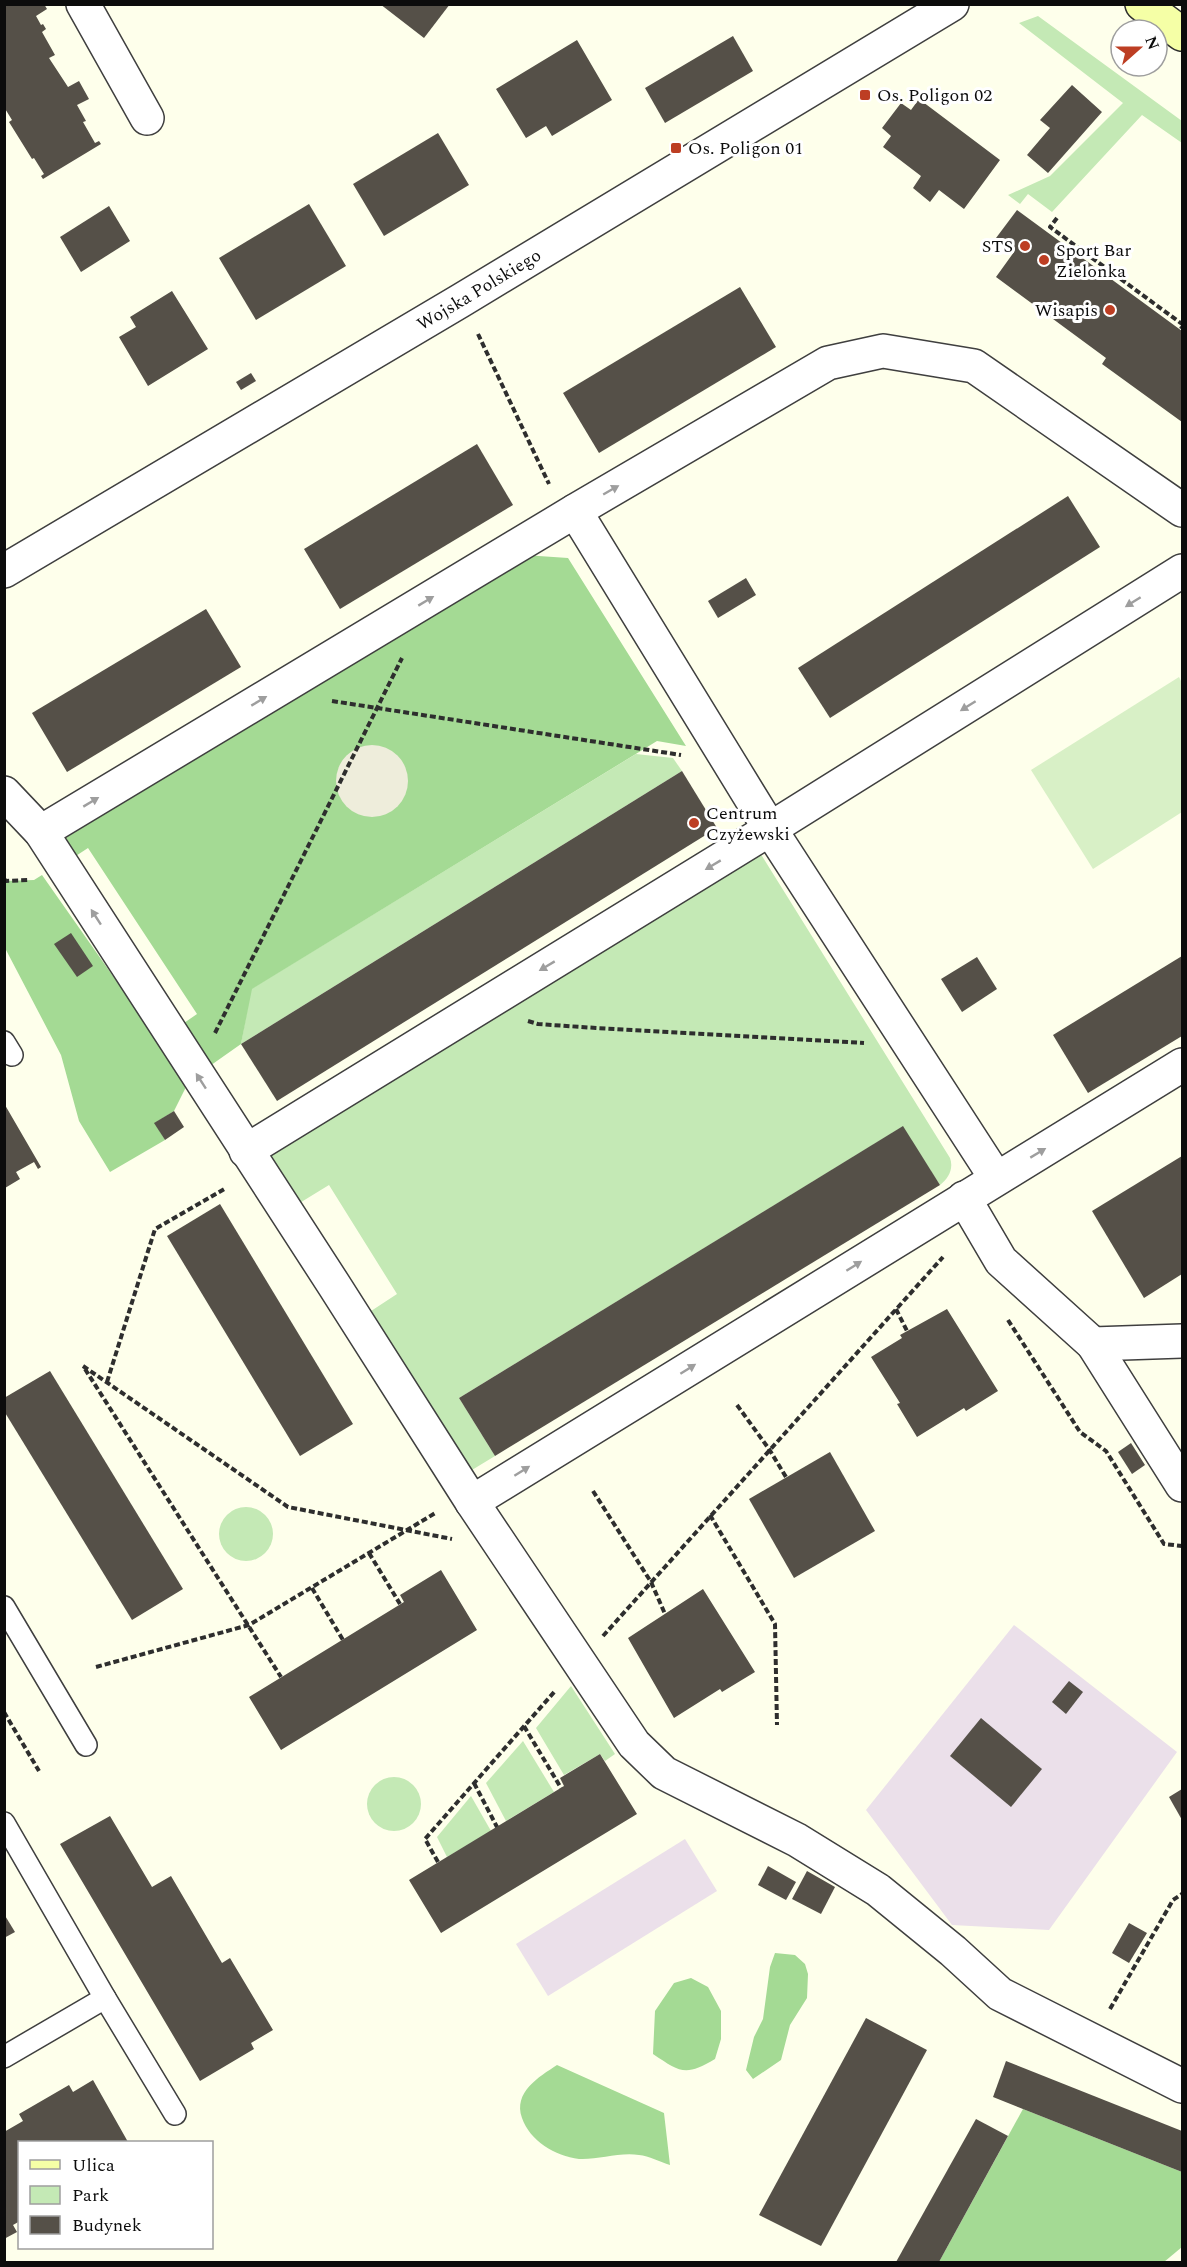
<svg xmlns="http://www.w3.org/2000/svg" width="1187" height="2267" viewBox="0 0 1187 2267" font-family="Spectral,serif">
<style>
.industrial{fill:#ebe0ea}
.green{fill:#c4e9b5}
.forest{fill:#a4da94}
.pitch{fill:#d8f0c6}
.plaza{fill:#eeeddb}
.building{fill:#555048}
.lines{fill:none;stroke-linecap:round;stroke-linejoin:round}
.lane-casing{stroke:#3f3f3f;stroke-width:24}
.street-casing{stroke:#3f3f3f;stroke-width:36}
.secondary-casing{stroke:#2e2e2e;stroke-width:36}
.path{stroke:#2e2e2e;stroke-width:4;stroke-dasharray:6 3;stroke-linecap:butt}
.lane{stroke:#fff;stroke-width:21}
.street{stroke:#fff;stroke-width:33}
.secondary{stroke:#f5ffa6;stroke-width:33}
.oneway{fill:#9e9e9e}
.poi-dot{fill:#bd3e23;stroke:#fff;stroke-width:2}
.labels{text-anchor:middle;stroke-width:6;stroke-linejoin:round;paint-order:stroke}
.poi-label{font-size:18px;fill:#0c0c0c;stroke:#fff;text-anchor:start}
.street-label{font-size:18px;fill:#0c0c0c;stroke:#fff}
</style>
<rect width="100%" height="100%" fill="#feffeb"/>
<g class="industrial">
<path d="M1014,1625L1177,1752L1049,1930L952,1925L866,1810Z"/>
<path d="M685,1839L717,1891L548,1996L516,1944Z"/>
</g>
<g class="green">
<path d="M1038,16L1182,121V143L1142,115L1052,212L1028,194L1020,204L1008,195L1050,176L1123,103L1019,23Z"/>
<path d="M636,754L673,758L682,771L241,1044L251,989Z"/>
<path d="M757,848L950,1158C954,1169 948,1179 940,1185L902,1127L459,1398L495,1456L467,1473L368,1313L397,1294L329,1185L298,1204L267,1154Z"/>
<circle cx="246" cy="1534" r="27"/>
<path d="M571,1686L615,1754L605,1761L600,1754L564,1775L536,1728Z"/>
<path d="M523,1741L554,1792L506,1821L486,1783Z"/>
<circle cx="394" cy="1804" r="27"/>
<path d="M471,1796L491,1831L447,1857L437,1837Z"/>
</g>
<g class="forest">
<path d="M524,555L568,558L686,746L657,741L252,989L241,1044L197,1075L171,1032L197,1014L88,848L62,865L48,843Z"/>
<path d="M42,875L188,1083L174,1111L155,1123L165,1140L110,1172L79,1121L61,1055L5,948V881L34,880Z"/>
<path d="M775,1953L795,1955L805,1964L808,1974L807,1998L790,2025L781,2060L753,2079L746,2070L754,2037L763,2019L770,1967Z"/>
<path d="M691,1978L708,1987L721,2011V2039L715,2059C685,2077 680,2072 653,2054L655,2011L674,1983Z"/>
<path d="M557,2065L664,2113L670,2165C660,2162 649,2156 639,2155C619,2152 598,2160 579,2159C555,2156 530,2141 522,2118C513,2092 539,2077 557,2065Z"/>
<path d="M1023,2109L1182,2172V2247L1164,2262H939Z"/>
</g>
<path class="pitch" d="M1179,677L1182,683V812L1093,869L1031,770Z"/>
<circle class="plaza" cx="372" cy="781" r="36"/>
<g class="building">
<path d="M4,4H44L47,9L36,16L41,25L43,24L46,29L42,32L55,55L49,58L68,87L79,81L89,99L77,105L86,121L83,122L95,143L99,141L101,144L43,179L41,176L44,174L34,158L32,159L9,122L12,120L4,107Z"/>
<path d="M380,4H450L424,38Z"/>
<path d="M733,36L753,71L665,123L645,88Z"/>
<path d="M577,40L612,100L552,136L546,126L526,138L496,89Z"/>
<path d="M1072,85L1102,112L1048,173L1027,155L1050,128L1040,120Z"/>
<path d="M919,99L1000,160L964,209L939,190L930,202L913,188L921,176L883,147L891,136L882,128L901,103L911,110Z"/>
<path d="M438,133L469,185L384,236L353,184Z"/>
<path d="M309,204L346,266L256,320L219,258Z"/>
<path d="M109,206L130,241L81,272L60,237Z"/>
<path d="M1017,210L1182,331V422L1102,364L1106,358L996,277L1014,252L996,238Z"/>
<path d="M740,287L776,347L599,453L563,393Z"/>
<path d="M172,291L208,349L148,386L119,337L136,327L130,317Z"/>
<path d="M251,373L256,381L241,390L236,382Z"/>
<path d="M477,444L513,505L340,609L304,549Z"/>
<path d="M1068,496L1100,547L830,718L798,668Z"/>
<path d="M746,578L756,595L718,618L708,601Z"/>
<path d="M206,609L241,667L67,772L32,713Z"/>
<path d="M682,771L717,828L277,1101L241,1044Z"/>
<path d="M71,933L93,966L77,977L54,944Z"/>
<path d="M1182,956V1036L1088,1093L1053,1035Z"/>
<path d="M977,957L997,989L962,1012L941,979Z"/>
<path d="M5,1105L41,1167L38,1169L34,1162L16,1172L20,1179L5,1188Z"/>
<path d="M174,1111L184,1127L165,1140L154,1123Z"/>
<path d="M903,1126L940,1185L495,1456L459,1398Z"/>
<path d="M1182,1156V1274L1144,1298L1092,1211Z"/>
<path d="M220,1204L353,1424L300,1456L167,1236Z"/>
<path d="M947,1309L998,1391L966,1411L964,1408L917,1437L897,1404L900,1403L871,1357L902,1338L900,1335Z"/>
<path d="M50,1371L183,1589L132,1620L4,1411V1398Z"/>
<path d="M1131,1443L1145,1465L1132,1474L1118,1452Z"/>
<path d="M830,1452L875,1531L794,1578L749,1499Z"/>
<path d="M441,1570L477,1630L281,1750L249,1697L404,1602L400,1595Z"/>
<path d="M703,1589L755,1672L722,1692L720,1689L674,1718L628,1638Z"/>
<path d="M1069,1681L1083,1692L1066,1714L1052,1702Z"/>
<path d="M981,1718L1042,1769L1011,1807L950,1756Z"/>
<path d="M600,1754L637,1814L441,1933L409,1880L564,1786L560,1778Z"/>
<path d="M1182,1789V1820L1169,1797Z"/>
<path d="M110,1816L152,1887L171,1876L222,1963L230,1958L273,2030L251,2043L254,2049L200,2081L60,1844Z"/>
<path d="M768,1866L796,1882L786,1900L758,1885Z"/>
<path d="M807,1871L835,1887L821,1914L792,1899Z"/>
<path d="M4,1914L15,1932L4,1938Z"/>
<path d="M1129,1923L1147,1933L1129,1963L1112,1953Z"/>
<path d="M866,2018L927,2050L821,2246L759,2215Z"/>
<path d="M1006,2061L1182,2131V2172L993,2097Z"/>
<path d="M93,2080L128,2142H20V2221L13,2225L17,2232L4,2239V2132L23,2121L19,2114L69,2085L73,2092Z"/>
<path d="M976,2119L1008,2136L939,2262H896Z"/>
</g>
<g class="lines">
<g class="lane-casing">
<g id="lane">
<path d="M4,1042L12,1055"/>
<path d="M4,1607L86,1745"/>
<path d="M4,1823L105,1998L175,2114"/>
<path d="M4,2057L105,1998"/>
</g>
</g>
<g class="street-casing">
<g id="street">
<path d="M83,4L147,118"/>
<path d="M575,511L770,829L996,1178"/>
<path id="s1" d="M4,571L460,301L952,4"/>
<path d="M4,793L41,832L334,1285L472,1502L634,1744L664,1773L797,1840L878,1890L953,1951L1000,1994L1182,2086"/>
<path d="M41,832L575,511L828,363L883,351L974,366L1182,510"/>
<path d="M246,1151L754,839L1182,571"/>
<path d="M964,1198L1001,1261L1093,1344L1182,1341"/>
<path d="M1093,1344L1182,1485"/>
<path d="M472,1502L1182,1065"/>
</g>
</g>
<g class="secondary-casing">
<path id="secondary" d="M1142,4L1182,34"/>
</g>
<g class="path">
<path d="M1057,218L1050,227L1182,324"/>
<path d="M1181,329L1182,327"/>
<path d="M478,334L549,484"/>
<path d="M332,701L681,755"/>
<path d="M4,879L6,881L29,880"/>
<path d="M528,1021L538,1024L596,1028L864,1043"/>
<path d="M215,1033L402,658"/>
<path d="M896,1309L907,1331"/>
<path d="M1008,1320L1080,1432L1106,1451L1164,1544L1182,1546"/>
<path d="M83,1366L288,1507L452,1539"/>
<path d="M85,1369L281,1677"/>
<path d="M107,1382L155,1229L226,1188"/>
<path d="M737,1405L769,1449L786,1477"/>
<path d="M593,1491L651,1582L665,1614"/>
<path d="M710,1515L775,1624L777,1725"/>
<path d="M369,1553L400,1604"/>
<path d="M312,1588L343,1640"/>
<path d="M603,1636L943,1257"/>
<path d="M96,1667L249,1625L437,1512"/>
<path d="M4,1712L39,1771"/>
<path d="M524,1726L561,1788"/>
<path d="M474,1783L497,1827"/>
<path d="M438,1862L425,1839L555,1691"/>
<path d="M1110,2009L1173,1900L1182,1894"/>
</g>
<use href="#lane" class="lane"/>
<use href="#street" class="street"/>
<use href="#secondary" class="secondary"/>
</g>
<defs><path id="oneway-solid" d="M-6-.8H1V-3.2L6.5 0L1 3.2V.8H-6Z" transform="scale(1.5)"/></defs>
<g class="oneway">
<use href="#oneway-solid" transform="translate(611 490) rotate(-30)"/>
<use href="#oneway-solid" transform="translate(426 601) rotate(-31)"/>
<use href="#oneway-solid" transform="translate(1133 602) rotate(148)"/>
<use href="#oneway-solid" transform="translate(259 701) rotate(-31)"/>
<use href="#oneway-solid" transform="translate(968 706) rotate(148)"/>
<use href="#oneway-solid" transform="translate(91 802) rotate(-31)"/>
<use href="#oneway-solid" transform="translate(713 865) rotate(149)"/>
<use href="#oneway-solid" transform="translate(96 917) rotate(-123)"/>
<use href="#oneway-solid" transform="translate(547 966) rotate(149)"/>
<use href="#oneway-solid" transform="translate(201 1081) rotate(-123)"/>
<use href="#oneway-solid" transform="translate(1038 1153) rotate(-31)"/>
<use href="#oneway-solid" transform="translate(854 1266) rotate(-32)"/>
<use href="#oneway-solid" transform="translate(688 1369) rotate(-32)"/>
<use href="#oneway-solid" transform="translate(522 1471) rotate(-32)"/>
</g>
<g class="poi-dot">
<rect x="859" y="89" width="12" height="12" rx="3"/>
<rect x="670" y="142" width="12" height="12" rx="3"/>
<circle cx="1025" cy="246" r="6"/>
<circle cx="1044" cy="260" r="6"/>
<circle cx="1110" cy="310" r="6"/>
<circle cx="694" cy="823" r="6"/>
</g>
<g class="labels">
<g class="poi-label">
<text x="877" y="101">Os. Poligon 02</text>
<text x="688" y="154">Os. Poligon 01</text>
<text x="1013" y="252" text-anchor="end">STS</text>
<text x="1056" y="256">Sport Bar<tspan x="1056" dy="21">Zielonka</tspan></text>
<text x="1098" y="316" text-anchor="end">Wisapis</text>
<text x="706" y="819">Centrum<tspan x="706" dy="21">Czyżewski</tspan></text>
</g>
<g class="street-label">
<text dy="6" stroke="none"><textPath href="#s1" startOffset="552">Wojska Polskiego</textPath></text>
</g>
</g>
<rect width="1187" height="2267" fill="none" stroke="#0c0c0c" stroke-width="12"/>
<rect x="18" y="2141" width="195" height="108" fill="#ffffff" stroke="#9e9e9e" stroke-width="1.5"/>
<rect x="30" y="2160" width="30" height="9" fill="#f5ffa6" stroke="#9e9e9e" stroke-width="1.5"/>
<text x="72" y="2171" font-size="18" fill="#0c0c0c">Ulica</text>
<rect x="30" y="2186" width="30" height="18" fill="#c4e9b5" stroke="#9e9e9e" stroke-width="1.5"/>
<text x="72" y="2201" font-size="18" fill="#0c0c0c">Park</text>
<rect x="30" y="2216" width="30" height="18" fill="#555048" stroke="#9e9e9e" stroke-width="1.5"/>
<text x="72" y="2231" font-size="18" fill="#0c0c0c">Budynek</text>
<g transform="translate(1139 48) rotate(69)"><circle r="28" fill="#ffffff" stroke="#9e9e9e" stroke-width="1.5"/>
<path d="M0-4.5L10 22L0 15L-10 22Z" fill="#bd3e23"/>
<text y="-9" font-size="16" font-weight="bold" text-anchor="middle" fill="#0c0c0c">N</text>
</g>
</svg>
